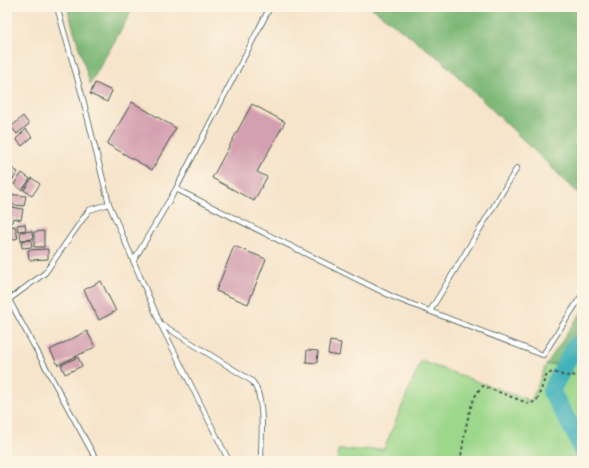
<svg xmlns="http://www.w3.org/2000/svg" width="589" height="468" viewBox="0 0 589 468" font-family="'Architects Daughter',sans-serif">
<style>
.green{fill:#9cd78b;stroke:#5e8a60}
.forest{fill:#7db877;stroke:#4e7a56}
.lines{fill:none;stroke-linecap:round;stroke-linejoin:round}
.river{stroke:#42b2ba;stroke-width:18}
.building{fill:#d4a0b1}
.lane-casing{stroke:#3f564b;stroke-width:6}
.path{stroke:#3f564b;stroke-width:2;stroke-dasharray:3 3;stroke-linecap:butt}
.lane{stroke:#fff;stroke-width:4.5}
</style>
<rect width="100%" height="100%" fill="#fcf5e5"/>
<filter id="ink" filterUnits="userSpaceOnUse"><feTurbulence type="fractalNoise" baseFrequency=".025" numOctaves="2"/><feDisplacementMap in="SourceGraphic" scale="8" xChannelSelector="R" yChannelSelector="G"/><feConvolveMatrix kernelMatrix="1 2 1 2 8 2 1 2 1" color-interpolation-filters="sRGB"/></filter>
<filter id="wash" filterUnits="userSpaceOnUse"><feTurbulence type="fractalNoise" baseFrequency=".012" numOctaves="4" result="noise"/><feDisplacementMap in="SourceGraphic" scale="16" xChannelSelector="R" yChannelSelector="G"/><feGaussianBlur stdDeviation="0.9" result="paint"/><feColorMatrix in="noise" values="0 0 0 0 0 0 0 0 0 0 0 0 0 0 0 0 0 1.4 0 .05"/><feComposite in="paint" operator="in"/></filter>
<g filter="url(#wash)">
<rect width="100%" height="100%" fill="#f6e4cb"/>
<path class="green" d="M421,361L531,401L546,365L582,361V461H337L338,450L384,449Z"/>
<g class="forest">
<path d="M67,7H134L90,84Z"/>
<path d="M371,7H582V197L440,59Z"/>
<path d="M582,311V361L546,365Z"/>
</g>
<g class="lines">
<path class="river" d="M582,342L575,346L551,391L578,439L582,452"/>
</g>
<g id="blocks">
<g class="building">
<path d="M95,83L112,91L107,102L90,94Z"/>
<path d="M132,102L176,128L152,170L107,144Z"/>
<path d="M252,104L285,122L257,172L267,177L254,201L212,178Z"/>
<path d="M23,116L29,124L17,134L11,127Z"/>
<path d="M26,129L32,137L22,146L16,139Z"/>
<path d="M10,167L18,172L9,185L7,183V171Z"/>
<path d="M22,173L30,179L22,190L14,184Z"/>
<path d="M32,178L40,184L32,196L24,190Z"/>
<path d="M8,194L26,196L24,206L7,204Z"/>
<path d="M7,206L23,209L21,220L13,218L12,223L7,222Z"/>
<path d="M25,224L26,230L18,231L17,225Z"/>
<path d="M15,226L18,238L12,240L8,227Z"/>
<path d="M7,229L11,239L7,240Z"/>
<path d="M32,231L33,239L21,240L20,232Z"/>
<path d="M44,231V247H34V232Z"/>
<path d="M31,240L32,247L22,248L21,241Z"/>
<path d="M234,246L266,259L248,304L216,291Z"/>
<path d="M48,249V259L29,260L28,250Z"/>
<path d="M101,281L116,311L99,320L84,290Z"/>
<path d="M87,331L95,347L58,365L50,350Z"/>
<path d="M330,341L341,343L339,356L328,354Z"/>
<path d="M307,350L318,351L317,363L306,362Z"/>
<path d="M78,357L82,366L65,374L61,365Z"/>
</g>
</g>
</g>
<g filter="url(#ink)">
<use href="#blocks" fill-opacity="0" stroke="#3f564b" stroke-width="1"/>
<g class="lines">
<g class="lane-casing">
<g id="lane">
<path d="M57,7L82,95L109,204L160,323L229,461"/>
<path d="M176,189L393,297L543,355L582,295"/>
<path d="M134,260L176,189L270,7"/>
<path d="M9,300L97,461"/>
<path d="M7,301L45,273L89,210L109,204"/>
<path d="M430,311L517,168"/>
<path d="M161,324L252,381C266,398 261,438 261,461"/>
</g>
</g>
<path class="path" d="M460,461C464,442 468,397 483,386L530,404L537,400L547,374L553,372L566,376L582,375"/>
<use href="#lane" class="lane"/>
</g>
</g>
<rect width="589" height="468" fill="none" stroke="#fcf5e5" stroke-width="24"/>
</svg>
